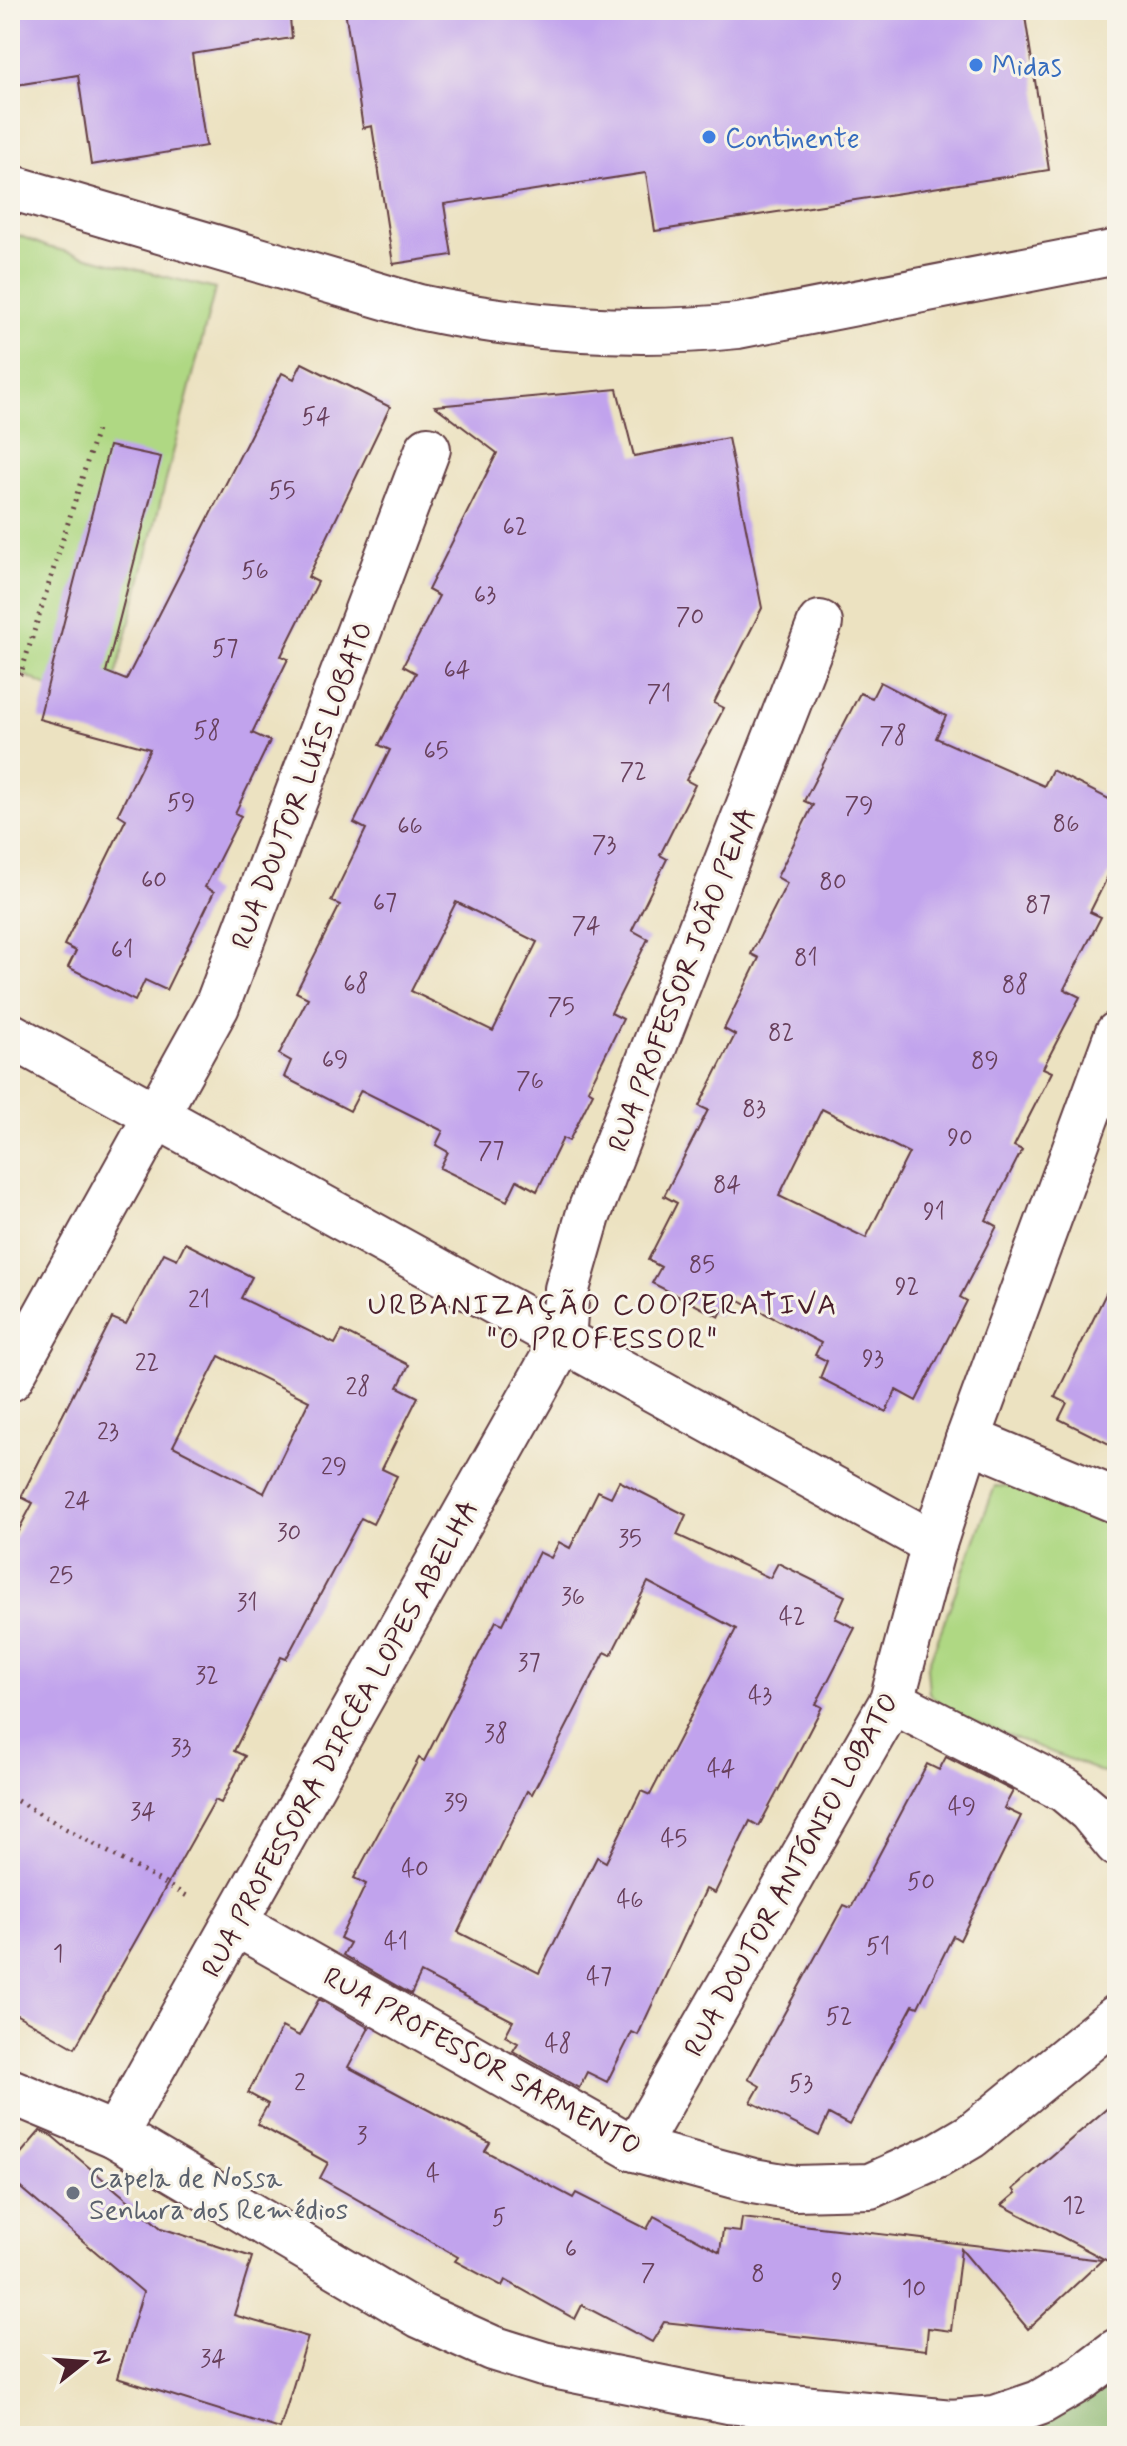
<svg xmlns="http://www.w3.org/2000/svg" width="1127" height="2446" viewBox="0 0 1127 2446" font-family="Mynerve,sans-serif">
<style>
.green{fill:#afd883;stroke:#7c7c57;stroke-width:2}
.forest{fill:#8bb871;stroke:#6a6c4e;stroke-width:2}
.building{fill:#c1a3ed;fill-rule:evenodd}
.lines{fill:none;stroke-linecap:round;stroke-linejoin:round}
.minor-casing{stroke:#623c42;stroke-width:48}
.path{stroke:#623c42;stroke-width:5;stroke-dasharray:2 6;stroke-linecap:butt}
.minor{stroke:#fff;stroke-width:44}
.shop-dot{fill:#3f7fe0;stroke:#f7f3e8;stroke-width:3}
.worship-dot{fill:#6b7280;stroke:#f7f3e8;stroke-width:3}
.labels{text-anchor:middle;stroke-width:6;stroke-linejoin:round;paint-order:stroke}
.number-label{font-size:24px;fill:#68405c}
.shop-label{font-size:28px;fill:#366cbe;stroke:#f7f3e8;text-anchor:start}
.street-label{font-size:28px;fill:#4a1f2b;stroke:#f7f3e8}
.worship-label{font-size:28px;fill:#5b616d;stroke:#f7f3e8;text-anchor:start}
.neighbourhood-label{font-size:30px;letter-spacing:2px;fill:#4a1f2b;stroke:#f7f3e8}
</style>
<rect width="100%" height="100%" fill="#f7f3e8"/>
<filter id="ink" filterUnits="userSpaceOnUse"><feTurbulence type="fractalNoise" baseFrequency=".0125" numOctaves="2"/><feDisplacementMap in="SourceGraphic" scale="16" xChannelSelector="R" yChannelSelector="G"/><feConvolveMatrix kernelMatrix="1 2 1 2 8 2 1 2 1" color-interpolation-filters="sRGB"/></filter>
<filter id="wash" filterUnits="userSpaceOnUse"><feTurbulence type="fractalNoise" baseFrequency=".006" numOctaves="4" result="noise"/><feDisplacementMap in="SourceGraphic" scale="32" xChannelSelector="R" yChannelSelector="G"/><feGaussianBlur stdDeviation="1.8" result="paint"/><feColorMatrix in="noise" values="0 0 0 0 0 0 0 0 0 0 0 0 0 0 0 0 0 1.4 0 .05"/><feComposite in="paint" operator="in"/></filter>
<g filter="url(#wash)">
<rect width="100%" height="100%" fill="#ece2c1"/>
<g class="green">
<path d="M10,232L48,247L215,289L106,715L10,668Z"/>
<path d="M995,1486L1117,1495V1778L949,1712L929,1693L927,1668Z"/>
</g>
<path class="forest" d="M1117,2373V2436H1004Z"/>
<g id="blocks">
<g class="building">
<path d="M10,10H289L292,38L192,54L206,146L91,165L78,75L10,86Z"/>
<path d="M345,10H1024L1049,170L655,231L646,173L444,204L452,255L393,264L372,126L363,128Z"/>
<path d="M302,363L390,407L308,577L318,582L281,656L288,659L252,733L270,741L235,813L241,816L205,887L214,892L166,990L145,980L135,1001L68,967L76,951L64,945L126,819L118,814L150,749L39,719L109,446L161,457L106,672L126,680L282,373L294,379Z"/>
<path d="M617,389L634,456L728,438L762,608L714,703L724,708L686,780L695,785L660,855L667,859L632,930L648,939L611,1013L623,1019L588,1090L593,1093L569,1141L563,1138L537,1191L517,1180L507,1201L440,1168L448,1152L436,1145L443,1131L361,1090L350,1111L284,1077L291,1061L279,1054L308,998L296,992L340,905L331,901L366,829L354,823L390,750L379,745L416,673L403,666L439,596L428,590L497,453L435,406ZM456,902L537,942L493,1031L411,991Z"/>
<path d="M880,682L946,716L936,738L1044,786L1052,770L1117,803V858L1090,912L1101,917L1064,989L1080,997L1043,1068L1052,1072L1014,1146L1022,1150L986,1220L997,1226L960,1297L967,1301L916,1401L896,1390L886,1412L820,1378L827,1361L815,1355L821,1343L730,1295L719,1317L652,1283L661,1267L648,1260L677,1203L664,1196L708,1110L699,1106L735,1035L724,1029L759,958L751,954L787,883L777,877L813,805L804,801L860,693L872,698ZM822,1109L909,1153L866,1238L779,1196Z"/>
<path d="M185,1243L252,1277L241,1298L335,1344L342,1331L409,1365L398,1387L418,1397L382,1469L397,1476L373,1524L361,1518L286,1659L281,1657L234,1751L245,1756L221,1803L215,1800L75,2048L10,2011V1546L33,1503L21,1497L112,1318L126,1324L164,1253L177,1259ZM219,1356L309,1401L264,1493L173,1446Z"/>
<path d="M1117,1271V1448L1059,1419L1067,1403L1055,1397Z"/>
<path d="M619,1481L686,1515L677,1535L770,1578L778,1563L845,1596L835,1618L855,1628L816,1704L822,1707L797,1755L759,1826L750,1821L715,1893L706,1889L638,2035L632,2032L607,2082L587,2072L579,2088L513,2051L518,2043L505,2036L513,2021L421,1973L411,1994L343,1955L350,1943L340,1938L366,1884L354,1878L419,1758L424,1761L496,1621L503,1624L539,1552L551,1558L559,1542L570,1548L598,1491L611,1497ZM648,1582L736,1629L650,1795L641,1791L606,1862L597,1857L539,1973L458,1932L527,1791L532,1794L605,1652L611,1655Z"/>
<path d="M946,1757L1013,1791L1004,1808L1021,1816L960,1940L953,1936L918,2007L913,2005L849,2125L829,2114L819,2136L751,2102L760,2086L748,2079L844,1905L851,1908L927,1764L939,1770Z"/>
<path d="M319,1999L369,2028L348,2067L490,2143L485,2151L573,2198L576,2193L647,2229L654,2216L720,2252L723,2230L740,2232L742,2218L1102,2260L1028,2329L961,2249L951,2331L928,2328L926,2350L664,2322L652,2342L582,2305L575,2319L505,2280L502,2286L455,2261L458,2257L320,2178L328,2163L257,2124L268,2104L248,2093L282,2027L299,2036Z"/>
<path d="M1117,2100V2266L1002,2205L1016,2193L1013,2189Z"/>
<path d="M40,2131L52,2136L161,2228L252,2257L234,2315L308,2337L280,2429L117,2378L143,2292L10,2179V2166Z"/>
</g>
</g>
</g>
<g filter="url(#ink)">
<use href="#blocks" fill-opacity="0" stroke="#623c42" stroke-width="2"/>
<g class="lines">
<g class="minor-casing">
<g id="minor">
<path d="M10,187L419,307C522,329 633,337 738,326L1117,252"/>
<path d="M10,1035L934,1544"/>
<path d="M10,1379L217,1006L428,449"/>
<path d="M968,1439L1117,1501"/>
<path d="M892,1701L1065,1790L1090,1811L1117,1844"/>
<path d="M235,1923L635,2149L753,2181L795,2188L870,2186L937,2156L971,2136L1117,2017"/>
<path d="M10,2091L115,2135L421,2316L492,2348L543,2364L728,2401L952,2422L995,2418L1039,2403L1080,2379L1117,2351"/>
<path d="M115,2135L563,1340L567,1289L588,1216L820,623"/>
<path d="M635,2149L892,1701L934,1544L968,1439L1117,1034"/>
</g>
</g>
<g class="path">
<path d="M10,668L21,673L98,427"/>
<path d="M10,687L21,673"/>
<path d="M10,1797L187,1896"/>
</g>
<use href="#minor" class="minor"/>
</g>
</g>
<g class="shop-dot">
<circle cx="976" cy="65" r="8"/>
<circle cx="709" cy="137" r="8"/>
</g>
<circle class="worship-dot" cx="73" cy="2193" r="8"/>
<g class="labels">
<g class="number-label">
<text x="316" y="424">54</text>
<text x="282" y="498">55</text>
<text x="515" y="534">62</text>
<text x="255" y="578">56</text>
<text x="485" y="602">63</text>
<text x="690" y="624">70</text>
<text x="225" y="656">57</text>
<text x="457" y="677">64</text>
<text x="659" y="701">71</text>
<text x="207" y="738">58</text>
<text x="893" y="743">78</text>
<text x="436" y="758">65</text>
<text x="633" y="779">72</text>
<text x="181" y="810">59</text>
<text x="859" y="813">79</text>
<text x="1066" y="831">86</text>
<text x="410" y="833">66</text>
<text x="604" y="852">73</text>
<text x="154" y="887">60</text>
<text x="833" y="889">80</text>
<text x="385" y="910">67</text>
<text x="1038" y="912">87</text>
<text x="586" y="933">74</text>
<text x="122" y="957">61</text>
<text x="806" y="965">81</text>
<text x="356" y="991">68</text>
<text x="1015" y="992">88</text>
<text x="561" y="1014">75</text>
<text x="781" y="1040">82</text>
<text x="335" y="1067">69</text>
<text x="985" y="1068">89</text>
<text x="530" y="1088">76</text>
<text x="754" y="1116">83</text>
<text x="960" y="1145">90</text>
<text x="491" y="1158">77</text>
<text x="727" y="1192">84</text>
<text x="934" y="1219">91</text>
<text x="702" y="1272">85</text>
<text x="907" y="1294">92</text>
<text x="199" y="1307">21</text>
<text x="873" y="1366">93</text>
<text x="147" y="1370">22</text>
<text x="358" y="1394">28</text>
<text x="108" y="1439">23</text>
<text x="334" y="1474">29</text>
<text x="77" y="1508">24</text>
<text x="289" y="1540">30</text>
<text x="630" y="1546">35</text>
<text x="61" y="1583">25</text>
<text x="573" y="1604">36</text>
<text x="247" y="1610">31</text>
<text x="792" y="1624">42</text>
<text x="529" y="1670">37</text>
<text x="207" y="1683">32</text>
<text x="760" y="1703">43</text>
<text x="496" y="1741">38</text>
<text x="181" y="1755">33</text>
<text x="721" y="1776">44</text>
<text x="456" y="1810">39</text>
<text x="962" y="1814">49</text>
<text x="143" y="1819">34</text>
<text x="674" y="1846">45</text>
<text x="415" y="1876">40</text>
<text x="921" y="1889">50</text>
<text x="630" y="1907">46</text>
<text x="396" y="1949">41</text>
<text x="878" y="1954">51</text>
<text x="58" y="1961">1</text>
<text x="599" y="1984">47</text>
<text x="839" y="2024">52</text>
<text x="558" y="2051">48</text>
<text x="300" y="2090">2</text>
<text x="801" y="2091">53</text>
<text x="362" y="2143">3</text>
<text x="433" y="2181">4</text>
<text x="1074" y="2213">12</text>
<text x="499" y="2225">5</text>
<text x="571" y="2256">6</text>
<text x="648" y="2280">7</text>
<text x="758" y="2281">8</text>
<text x="837" y="2289">9</text>
<text x="914" y="2296">10</text>
<text x="213" y="2366">34</text>
</g>
<g class="shop-label">
<text x="992" y="75">Midas</text>
<text x="725" y="147">Continente</text>
</g>
<g class="street-label">
<text transform="translate(301 785) rotate(-69)" y="10">RUA DOUTOR LUÍS LOBATO</text>
<text transform="translate(681 979) rotate(-69)" y="10">RUA PROFESSOR JOÃO PENA</text>
<text transform="translate(339 1738) rotate(-61)" y="10">RUA PROFESSORA DIRCÊA LOPES ABELHA</text>
<text transform="translate(790 1874) rotate(-61)" y="10">RUA DOUTOR ANTÓNIO LOBATO</text>
<text transform="translate(483 2060) rotate(29)" y="10">RUA PROFESSOR SARMENTO</text>
</g>
<g class="worship-label">
<text x="89" y="2187">Capela de Nossa<tspan x="89" dy="32">Senhora dos Remédios</tspan></text>
</g>
<g class="neighbourhood-label">
<text x="603" y="1314">URBANIZAÇÃO COOPERATIVA<tspan x="603" dy="34">"O PROFESSOR"</tspan></text>
</g>
</g>
<rect width="1127" height="2446" fill="none" stroke="#f7f3e8" stroke-width="40"/>
<g transform="translate(84 2362) rotate(73)" stroke="#f7f3e8" stroke-width="6" paint-order="stroke">
<path d="M0-6L14 30L0 20L-14 30Z" fill="#4a1f2b"/>
<text y="-12" font-size="22" font-weight="bold" text-anchor="middle" fill="#4a1f2b">N</text>
</g>
</svg>
